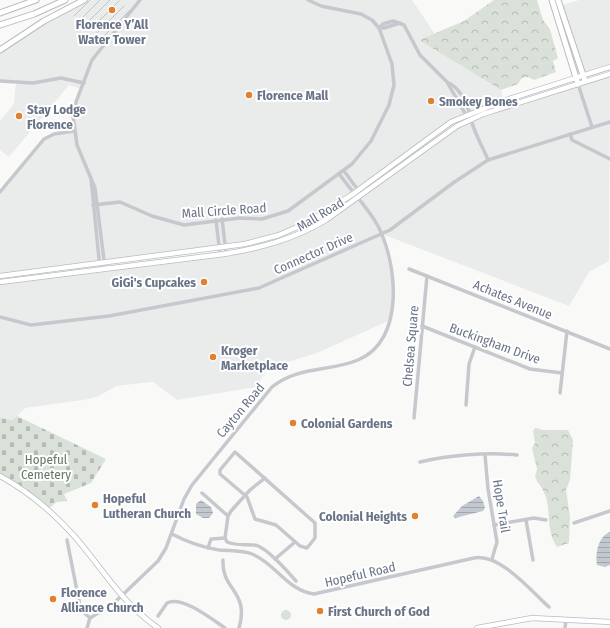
<svg xmlns="http://www.w3.org/2000/svg" width="610" height="628" viewBox="0 0 610 628" font-family="'Fira Sans Condensed',sans-serif">
<style>
.built{fill:#eaebeb}
.industrial{fill:url(#industrial-furrows)}
.green{fill:#dae1d9}
.forest{fill:url(#forest-crowns)}
.cemetery{fill:url(#cemetery-stones)}
.water{fill:url(#water-rules)}
.lines{fill:none;stroke-linecap:round;stroke-linejoin:round}
.major-casing{stroke:#b9bcc1;stroke-width:6}
.highway-casing{stroke:#b9bbbf;stroke-width:7}
.minor{stroke:#c6c8cd;stroke-width:3.5}
.major{stroke:#fff;stroke-width:4.5}
.highway{stroke:#fff;stroke-width:5}
.poi-dot{fill:#e08131;stroke:#fff;stroke-width:1.5}
.labels{text-anchor:middle;stroke-width:4;stroke-linejoin:round;paint-order:stroke}
.poi-label{font-size:13px;font-weight:bold;fill:#6a7488;stroke:#fff;text-anchor:start}
.street-label{font-size:13px;fill:#6a7488;stroke:#fff}
.park-label{font-size:13px;fill:#647a65;stroke:#fff}
</style>
<defs>
<pattern id="industrial-furrows" width="10" height="10" patternUnits="userSpaceOnUse"><rect width="10" height="10" fill="#eaebeb"/><path d="M-1 1l2-2M0 10L10 0M9 11l2-2" fill="none" stroke="#c2c3c4"/></pattern>
<pattern id="forest-crowns" width="20" height="18" patternUnits="userSpaceOnUse"><rect width="20" height="18" fill="#dae1d9"/><path d="M2 6a3 3 0 1 1 6 0M12 15a3 3 0 1 1 6 0" fill="none" stroke="#b5bbb6"/></pattern>
<pattern id="cemetery-stones" width="16" height="16" patternUnits="userSpaceOnUse"><rect width="16" height="16" fill="#dae1d9"/><path d="M2 7V4a2 2 0 0 1 4 0v3zM10 15v-3a2 2 0 0 1 4 0v3z" fill="#b5bbb6"/></pattern>
<pattern id="water-rules" width="6" height="5" patternUnits="userSpaceOnUse"><rect width="6" height="5" fill="#c2c8cf"/><path d="M0 2.5h6" fill="none" stroke="#a2a7ae"/></pattern>
</defs>
<rect width="100%" height="100%" fill="#f9faf8"/>
<g class="built">
<path d="M119,0H412L435,34L419,40L501,90L503,101L451,122L326,212L264,240L0,276V192L36,147L49,136L74,131L73,116L81,89L69,85L9,157L0,150V121L14,104L16,82L0,81V50L66,9L103,45L130,11Z"/>
<path d="M579,0H610V67L583,75L560,6Z"/>
<path d="M610,74L609,261L589,272L569,306L382,234L393,285L391,318L388,321L317,353L268,368L256,387L177,400L153,382L142,383L116,386L99,396L89,399L25,408L13,420L0,418V282L221,254L276,243L332,216L471,119Z"/>
</g>
<path class="industrial" d="M84,0H119L130,11L103,45L66,9Z"/>
<circle class="green" cx="286" cy="615" r="5"/>
<g class="forest">
<path d="M494,0H537L543,20L550,29L558,58L553,61L556,72L534,80L528,77L522,78L518,84L501,90L419,40L464,21Z"/>
<path d="M535,428L543,430H568L573,440L570,480L566,490L570,517L569,543L557,547C546,531 551,514 546,497C544,490 538,483 535,477L537,469L532,448L535,443L533,431Z"/>
</g>
<path class="cemetery" d="M17,416L106,459L91,483L64,494L67,501L57,502L48,509L0,476V418L13,420Z"/>
<g class="water">
<path d="M479,496L483,501L485,508L483,511L455,518L453,516L462,506Z"/>
<path d="M201,500L211,507L213,513L209,518H203L196,514V504Z"/>
<path d="M610,532V565L605,567L597,565C595,553 598,537 610,532Z"/>
</g>
<g class="lines">
<g class="major-casing">
<g id="major">
<path d="M0,276L245,244L279,235L311,221L353,194L451,122L503,101L610,67"/>
<path d="M0,282L224,254C261,248 294,239 326,220L457,126L483,114L610,74"/>
<path d="M0,476C29,492 54,513 76,538C105,572 120,601 158,628"/>
<path d="M477,628L532,618L610,622"/>
</g>
</g>
<g class="highway-casing">
<g id="highway">
<path d="M552,0L578,84"/>
<path d="M558,0L585,81"/>
<path d="M0,13L36,0"/>
<path d="M0,25L34,14L65,0"/>
<path d="M0,50L44,21L84,0"/>
</g>
</g>
<g class="minor">
<path d="M379,28L383,24L393,21L404,25L420,55L447,82L466,115L471,119"/>
<path d="M379,28H384L400,23"/>
<path d="M0,81L33,83L61,78L84,83"/>
<path d="M449,83C462,90 468,106 471,119C474,133 483,147 488,160"/>
<path d="M578,84L592,127"/>
<path d="M570,134L572,140L610,159"/>
<path d="M344,171L358,190L359,197"/>
<path d="M91,178L100,269"/>
<path d="M0,192L44,139L54,134L74,131"/>
<path d="M93,205L120,202L152,216L184,225L240,218L262,219L288,211L352,164L371,141L389,105L394,85L392,64L379,28L372,20L361,14L321,6L308,0"/>
<path d="M222,219L226,253"/>
<path d="M216,220L220,254"/>
<path d="M105,268L95,188L77,145L73,116L76,102L92,60L140,0"/>
<path d="M409,269L610,349"/>
<path d="M0,317L31,325L109,316L259,288L390,230L453,183L488,160L610,122"/>
<path d="M422,326L530,369L562,373"/>
<path d="M560,393L567,331"/>
<path d="M466,405L469,364L475,347"/>
<path d="M414,418L427,276"/>
<path d="M235,452L315,523V538L307,548L300,546L276,525L255,519L247,497L220,474V470Z"/>
<path d="M485,455L488,489L497,542L492,559"/>
<path d="M420,462C449,455 487,452 517,455"/>
<path d="M202,493L228,516L225,538L227,542C237,546 244,544 254,545C265,545 289,573 296,581"/>
<path d="M228,516L231,511L250,490L265,478"/>
<path d="M526,520L533,560"/>
<path d="M574,523L610,511"/>
<path d="M494,525L534,518L546,520"/>
<path d="M172,534C187,542 201,547 219,550C230,551 242,550 252,554C276,564 288,591 314,594L474,558C500,553 531,591 549,607"/>
<path d="M67,540L80,606L82,611L90,618"/>
<path d="M208,548L211,539L225,538"/>
<path d="M275,559L295,542"/>
<path d="M223,560C221,590 250,591 239,628"/>
<path d="M158,616L167,603C182,595 213,620 225,628"/>
<path d="M87,628L90,618L113,604L158,561L166,548L184,499L192,485L272,387C298,366 329,372 358,360C406,340 397,263 378,226C367,206 352,192 340,175"/>
<path d="M565,628L566,619"/>
</g>
<use href="#major" class="major"/>
<use href="#highway" class="highway"/>
</g>
<g class="poi-dot">
<circle cx="112" cy="10" r="4"/>
<circle cx="249" cy="95" r="4"/>
<circle cx="431" cy="101" r="4"/>
<circle cx="19" cy="116" r="4"/>
<circle cx="204" cy="282" r="4"/>
<circle cx="213" cy="357" r="4"/>
<circle cx="293" cy="423" r="4"/>
<circle cx="95" cy="505" r="4"/>
<circle cx="415" cy="516" r="4"/>
<circle cx="53" cy="599" r="4"/>
<circle cx="320" cy="611" r="4"/>
</g>
<g class="labels">
<g class="poi-label">
<text x="112" y="29" text-anchor="middle">Florence Y’All<tspan x="112" dy="15">Water Tower</tspan></text>
<text x="257" y="100">Florence Mall</text>
<text x="439" y="106">Smokey Bones</text>
<text x="27" y="114">Stay Lodge<tspan x="27" dy="15">Florence</tspan></text>
<text x="196" y="287" text-anchor="end">GiGi's Cupcakes</text>
<text x="221" y="355">Kroger<tspan x="221" dy="15">Marketplace</tspan></text>
<text x="301" y="428">Colonial Gardens</text>
<text x="103" y="503">Hopeful<tspan x="103" dy="15">Lutheran Church</tspan></text>
<text x="407" y="521" text-anchor="end">Colonial Heights</text>
<text x="61" y="597">Florence<tspan x="61" dy="15">Alliance Church</tspan></text>
<text x="328" y="616">First Church of God</text>
</g>
<g class="street-label">
<text transform="translate(224 210) rotate(-4)" y="5">Mall Circle Road</text>
<text transform="translate(320 214) rotate(-31)" y="5">Mall Road</text>
<text transform="translate(313 253) rotate(-24)" y="5">Connector Drive</text>
<text transform="translate(513 299) rotate(22)" y="5">Achates Avenue</text>
<text transform="translate(495 343) rotate(20)" y="5">Buckingham Drive</text>
<text transform="translate(410 346) rotate(-85)" y="5">Chelsea Square</text>
<text transform="translate(240 410) rotate(-50)" y="5">Cayton Road</text>
<text transform="translate(502 506) rotate(81)" y="5">Hope Trail</text>
<text transform="translate(360 574) rotate(-13)" y="5">Hopeful Road</text>
</g>
<g class="park-label">
<text x="46" y="464">Hopeful<tspan x="46" dy="15">Cemetery</tspan></text>
</g>
</g>
</svg>
